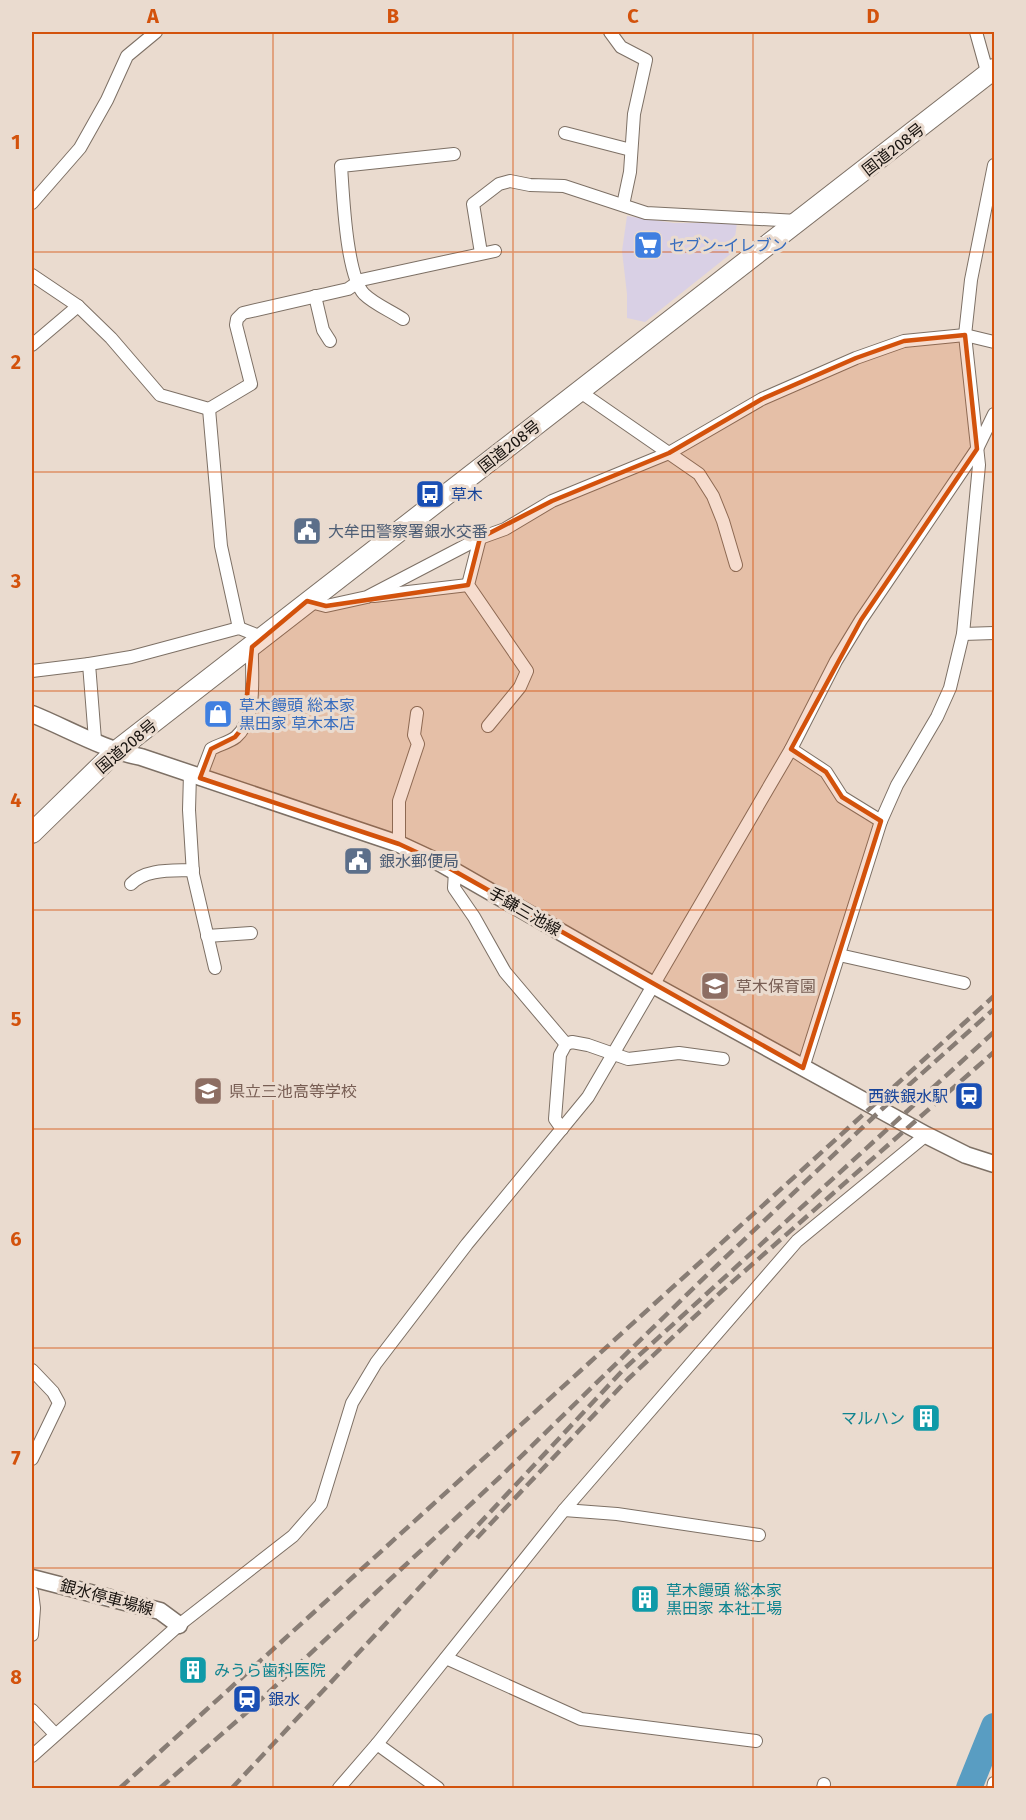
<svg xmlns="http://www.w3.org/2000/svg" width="1026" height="1820" viewBox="0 0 1026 1820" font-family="'Fira Sans','Noto Sans JP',sans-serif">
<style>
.commercial{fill:#d9d0e5}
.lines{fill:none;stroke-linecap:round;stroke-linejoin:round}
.river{stroke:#599dc2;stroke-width:26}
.minor-casing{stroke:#7d7065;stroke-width:14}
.secondary-casing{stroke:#7d7065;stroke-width:19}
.trunk-casing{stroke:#7d7065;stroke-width:22}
.minor{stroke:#fff;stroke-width:12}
.secondary{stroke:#fff;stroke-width:16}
.trunk{stroke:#fff;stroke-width:20}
.rail{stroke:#887d75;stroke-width:4.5;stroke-dasharray:12 6;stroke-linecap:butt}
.marked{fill:#d3520c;fill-opacity:0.2;stroke:#d3520c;stroke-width:4.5;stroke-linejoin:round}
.grid{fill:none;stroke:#d3520c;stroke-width:1.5;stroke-opacity:0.55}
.labels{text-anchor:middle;stroke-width:6;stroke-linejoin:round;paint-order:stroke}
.street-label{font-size:16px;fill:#17120e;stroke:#eadbcf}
.shop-label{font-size:16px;fill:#366cbe;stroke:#eadbcf;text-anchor:start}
.transit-label{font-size:16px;fill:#164399;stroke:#eadbcf;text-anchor:start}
.service-label{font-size:16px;fill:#4e5e75;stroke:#eadbcf;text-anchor:start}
.education-label{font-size:16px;fill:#785e54;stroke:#eadbcf;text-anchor:start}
.culture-label{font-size:16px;fill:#0d838f;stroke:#eadbcf;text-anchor:start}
.neatline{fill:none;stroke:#d3520c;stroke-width:2}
.grid-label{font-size:20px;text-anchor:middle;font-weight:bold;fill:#d3520c}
</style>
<rect width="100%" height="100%" fill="#eadbcf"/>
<path class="commercial" d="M627,216L674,223H737L733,252L645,322L627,318V294L622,251Z"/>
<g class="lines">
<path class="river" d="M969,1788L994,1726"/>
<g class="minor-casing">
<g id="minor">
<path d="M610,32L621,47L646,60L634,114L630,172L623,205"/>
<path d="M976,32L988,75"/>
<path d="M565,133L631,150"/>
<path d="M32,203L80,148L107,100L127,56L156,32"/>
<path d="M481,253L473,204L499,184L510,181L530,185L564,186L646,213L798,221"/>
<path d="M32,275L78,306L111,338L160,395L209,409L251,384L236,325L237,319L243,313L348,289L361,280L495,251"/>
<path d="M315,296L323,330L330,341"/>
<path d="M403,319C391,311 374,304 364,294C346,275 343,193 341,166L454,154"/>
<path d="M32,345L78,306"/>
<path d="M579,391L699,474L713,496L723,521L736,565"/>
<path d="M209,409L221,546L239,628"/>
<path d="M480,538L468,585L527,671L520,687L488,726"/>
<path d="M374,596L468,585"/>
<path d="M307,601L326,606L367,597L480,538L505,529L552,501L669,453L762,399L856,358L904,341L965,335L994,342"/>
<path d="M963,634L994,633"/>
<path d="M32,671L89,664"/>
<path d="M95,740L89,664L131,657L239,628L264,638"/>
<path d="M791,749L826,772L842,797L881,821"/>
<path d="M190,774L189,810L193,874L215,968"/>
<path d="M200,778L211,749C218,745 230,742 236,737C258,718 251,673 252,647"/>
<path d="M399,844V801L418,744L414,735L417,713"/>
<path d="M455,871L454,888L474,917L505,972L566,1044"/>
<path d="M131,884C146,868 173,871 193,870"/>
<path d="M207,936L251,933"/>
<path d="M839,955L964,983"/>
<path d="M803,1068L881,821L897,785L937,717L950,688L963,634L979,465L965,335L971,280L994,165"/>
<path d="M562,1129L555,1119L560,1055L566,1044L572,1042L588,1045L628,1059L679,1053L723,1059"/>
<path d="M32,1370L53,1392L59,1403L32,1459"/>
<path d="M564,1510L617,1514L759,1535"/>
<path d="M32,1592L34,1608L32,1635"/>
<path d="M446,1658L581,1719L756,1741"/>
<path d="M32,1710L55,1734"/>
<path d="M377,1744L438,1788"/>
<path d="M32,1756L179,1625L293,1536L321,1504L352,1403L376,1363L467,1244L588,1097L791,749L836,661L861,620L977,449L994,414"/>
<path d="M339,1788L377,1744L564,1510L797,1241L926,1135"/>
<path d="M823,1788L824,1784"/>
<path d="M993,1788L994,1783"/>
</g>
</g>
<g class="secondary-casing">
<g id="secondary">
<path d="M32,714C67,728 104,750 141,757L399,844L442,864L655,986L926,1135L966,1155L994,1164"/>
<path d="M32,1578L160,1611L179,1625"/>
</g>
</g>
<g class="trunk-casing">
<path id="trunk" d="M32,833L115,752L994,69"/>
</g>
<use href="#minor" class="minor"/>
<use href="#secondary" class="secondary"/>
<use href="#trunk" class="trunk"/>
<g class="rail">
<path d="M477,1538L628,1379L722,1291L994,1052"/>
<path d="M120,1788L994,996"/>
<path d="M160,1788L254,1706L500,1477L709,1273L882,1109L994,1009"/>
<path d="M232,1788L624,1369L994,1032"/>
</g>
</g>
<path class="marked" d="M965,335L977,449L861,620L791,749L826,772L842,797L881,821L803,1068L442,864L399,844L200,778L211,749L235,737L244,726L252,647L307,601L326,606L468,585L480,538L552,501L669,453L762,399L856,358L904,341Z"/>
<path class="grid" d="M273,32V1788M513,32V1788M753,32V1788M32,252H994M32,472H994M32,691H994M32,910H994M32,1129H994M32,1348H994M32,1568H994"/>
<defs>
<g id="supermarket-square" transform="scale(1.5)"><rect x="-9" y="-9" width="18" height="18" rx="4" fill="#3f7fe0" stroke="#eadbcf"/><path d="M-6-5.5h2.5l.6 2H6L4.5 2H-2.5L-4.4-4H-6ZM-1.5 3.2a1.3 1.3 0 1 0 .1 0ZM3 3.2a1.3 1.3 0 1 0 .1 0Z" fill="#fff"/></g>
<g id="bus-square" transform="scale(1.5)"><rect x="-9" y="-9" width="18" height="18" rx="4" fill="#1a4fb4" stroke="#eadbcf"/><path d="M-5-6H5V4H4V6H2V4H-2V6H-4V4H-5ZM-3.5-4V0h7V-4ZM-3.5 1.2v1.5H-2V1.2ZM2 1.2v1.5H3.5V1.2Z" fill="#fff"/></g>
<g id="civic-square" transform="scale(1.5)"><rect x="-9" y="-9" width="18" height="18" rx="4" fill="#5c6f8a" stroke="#eadbcf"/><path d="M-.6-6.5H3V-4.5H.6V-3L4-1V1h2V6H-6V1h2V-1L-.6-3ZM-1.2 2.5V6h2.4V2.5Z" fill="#fff"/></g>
<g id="shop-square" transform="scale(1.5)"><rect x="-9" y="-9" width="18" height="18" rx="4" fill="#3f7fe0" stroke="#eadbcf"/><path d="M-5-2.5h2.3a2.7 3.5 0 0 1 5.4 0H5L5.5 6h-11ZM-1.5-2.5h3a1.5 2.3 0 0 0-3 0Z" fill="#fff"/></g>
<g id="school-square" transform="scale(1.5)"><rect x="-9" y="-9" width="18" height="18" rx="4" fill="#8d6e63" stroke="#eadbcf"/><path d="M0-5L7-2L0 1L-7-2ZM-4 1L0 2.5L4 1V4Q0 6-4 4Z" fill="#fff"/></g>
<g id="station-square" transform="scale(1.5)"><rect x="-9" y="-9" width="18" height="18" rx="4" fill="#1a4fb4" stroke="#eadbcf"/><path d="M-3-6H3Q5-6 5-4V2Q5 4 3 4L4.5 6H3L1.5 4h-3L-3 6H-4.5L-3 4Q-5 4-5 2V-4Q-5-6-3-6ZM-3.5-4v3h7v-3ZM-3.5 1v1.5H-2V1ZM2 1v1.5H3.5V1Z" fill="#fff"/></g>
<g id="building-square" transform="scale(1.5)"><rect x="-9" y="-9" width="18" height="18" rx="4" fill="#0f9aa8" stroke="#eadbcf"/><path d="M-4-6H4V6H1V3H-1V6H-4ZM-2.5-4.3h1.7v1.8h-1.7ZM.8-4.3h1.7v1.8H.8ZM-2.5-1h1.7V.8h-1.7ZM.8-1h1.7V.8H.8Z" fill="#fff"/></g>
</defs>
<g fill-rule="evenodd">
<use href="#supermarket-square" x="648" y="245"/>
<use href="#bus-square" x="430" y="494"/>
<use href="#civic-square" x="307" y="531"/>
<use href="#shop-square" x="218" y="714"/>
<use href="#civic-square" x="358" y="861"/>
<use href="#school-square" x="715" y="986"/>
<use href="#school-square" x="208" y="1091"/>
<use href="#station-square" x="969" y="1096"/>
<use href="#building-square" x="926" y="1418"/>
<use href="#building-square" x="645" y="1599"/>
<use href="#building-square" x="193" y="1670"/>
<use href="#station-square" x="247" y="1699"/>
</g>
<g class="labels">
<g class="street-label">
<text transform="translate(893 149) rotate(-38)" y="6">国道208号</text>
<text transform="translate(509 446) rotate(-38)" y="6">国道208号</text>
<text transform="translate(126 746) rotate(-40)" y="6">国道208号</text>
<text transform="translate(525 911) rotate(30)" y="6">手鎌三池線</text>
<text transform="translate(107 1597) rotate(15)" y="6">銀水停車場線</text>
</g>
<g class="shop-label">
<text x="669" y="251">セブン-イレブン</text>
<text x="239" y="711">草木饅頭 総本家<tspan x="239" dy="18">黒田家 草木本店</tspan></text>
</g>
<g class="transit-label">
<text x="451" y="500">草木</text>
<text x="948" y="1102" text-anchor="end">西鉄銀水駅</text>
<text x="268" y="1705">銀水</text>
</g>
<g class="service-label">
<text x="328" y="537">大牟田警察署銀水交番</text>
<text x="379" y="867">銀水郵便局</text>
</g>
<g class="education-label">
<text x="736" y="992">草木保育園</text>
<text x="229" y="1097">県立三池高等学校</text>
</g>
<g class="culture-label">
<text x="905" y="1424" text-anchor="end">マルハン</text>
<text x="666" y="1596">草木饅頭 総本家<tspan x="666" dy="18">黒田家 本社工場</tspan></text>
<text x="214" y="1676">みうら歯科医院</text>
</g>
</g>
<rect width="1026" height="1820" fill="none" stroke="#eadbcf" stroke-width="66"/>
<rect x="33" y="33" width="960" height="1754" class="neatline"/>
<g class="grid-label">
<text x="153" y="23">A</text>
<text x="393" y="23">B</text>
<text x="633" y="23">C</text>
<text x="873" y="23">D</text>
<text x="16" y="149">1</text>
<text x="16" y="369">2</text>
<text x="16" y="588">3</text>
<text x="16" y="807">4</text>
<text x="16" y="1026">5</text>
<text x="16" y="1246">6</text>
<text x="16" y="1465">7</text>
<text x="16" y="1684">8</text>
</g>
</svg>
